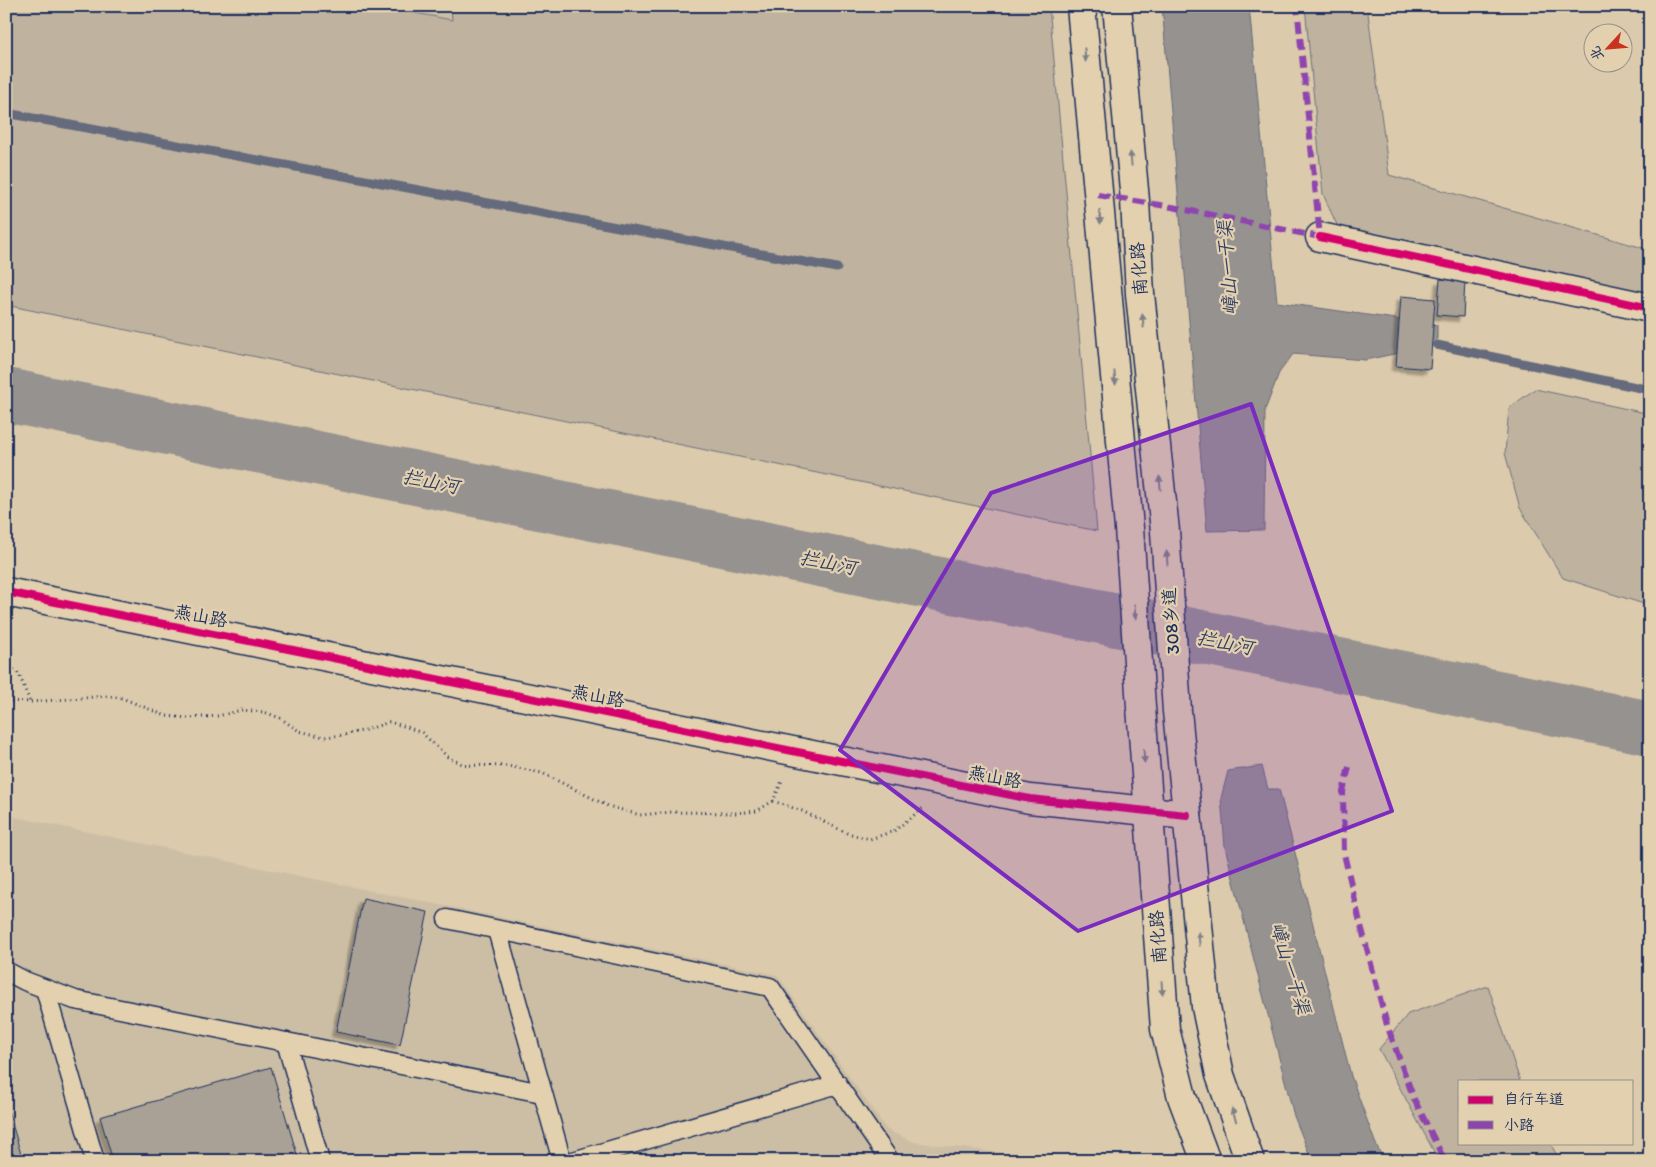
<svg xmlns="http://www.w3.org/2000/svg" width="1656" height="1167" viewBox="0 0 1656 1167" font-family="Itim,'LXGW WenKai TC',sans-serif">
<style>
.built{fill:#ccbea5}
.green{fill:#bfb39f;stroke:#6d717e}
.water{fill:#969290;stroke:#656a7c}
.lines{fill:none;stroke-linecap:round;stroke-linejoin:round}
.stream{stroke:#656a7c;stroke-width:9}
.river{stroke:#969290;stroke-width:54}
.building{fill:#a9a196;stroke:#1b2f5e;filter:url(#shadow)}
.lane-casing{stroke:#1b2f5e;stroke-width:21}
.street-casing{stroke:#1b2f5e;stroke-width:31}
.secondary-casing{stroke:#1b2f5e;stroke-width:31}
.path{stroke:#1b2f5e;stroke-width:3;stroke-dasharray:1 4;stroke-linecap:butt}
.lane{stroke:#e3d0ae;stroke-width:18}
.street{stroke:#e3d0ae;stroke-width:28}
.secondary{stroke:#e3d0ae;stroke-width:28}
.quiet{stroke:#8e44ad;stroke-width:6;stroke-dasharray:12 6;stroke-linecap:butt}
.cycleway-casing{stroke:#e3d0ae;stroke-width:11}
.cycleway{stroke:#d6006c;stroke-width:8}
.oneway{fill:#7f8086}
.marked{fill:#7b2cbf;fill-opacity:0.2;stroke:#7b2cbf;stroke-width:4;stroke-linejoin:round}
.labels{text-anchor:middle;stroke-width:4.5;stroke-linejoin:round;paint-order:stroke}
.street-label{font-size:18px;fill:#1b2f5e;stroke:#e3d0ae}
.water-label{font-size:19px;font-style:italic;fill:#2d3e66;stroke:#e3d0ae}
</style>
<defs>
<filter id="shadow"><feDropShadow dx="-4.5" dy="4.5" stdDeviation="1" flood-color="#0004"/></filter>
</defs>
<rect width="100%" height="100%" fill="#dbcaab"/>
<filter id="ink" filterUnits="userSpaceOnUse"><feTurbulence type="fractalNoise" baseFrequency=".02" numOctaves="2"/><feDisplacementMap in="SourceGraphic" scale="10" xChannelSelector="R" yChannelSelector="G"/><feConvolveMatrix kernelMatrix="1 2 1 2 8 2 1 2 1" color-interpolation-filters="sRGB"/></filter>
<g filter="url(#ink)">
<g class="built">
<path d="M378,6H451L453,20Z"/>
<path d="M6,815L777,975L887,1130L914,1142L1010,1154L1014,1161H6Z"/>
</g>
<g class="green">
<path d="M6,6H378L452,20L451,6H1049L1097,531L6,305Z"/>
<path d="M1305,6H1367L1389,175L1650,250V299L1346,233L1336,223L1323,194Z"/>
<path d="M1535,389L1650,414V606L1563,578L1520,508L1505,453L1509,408Z"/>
<path d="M1488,986L1520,1081H1460V1143H1550L1560,1161H1439L1379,1049L1408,1014Z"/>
</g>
<g class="water">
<path d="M1162,6H1249L1277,302L1437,325V345L1365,360L1293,354L1279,373L1265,410L1264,530L1207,531Z"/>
<path d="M1262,766L1268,789H1279L1351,1076L1375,1142L1384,1161H1312L1294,1116L1225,847L1221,798L1228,771Z"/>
</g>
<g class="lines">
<g class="stream">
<path d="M6,113L837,268"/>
<path d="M1437,345L1650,390"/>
</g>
<path class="river" d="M6,395L1650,728"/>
</g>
<g class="building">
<path d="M1440,279L1465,281L1463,317L1437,315Z"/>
<path d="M1401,296L1435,299L1430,369L1396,366Z"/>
<path d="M363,898L428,912L400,1045L336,1032Z"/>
<path d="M271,1067L299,1161H113L100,1117Z"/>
<path d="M6,1103L23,1161H6Z"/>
</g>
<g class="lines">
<g class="lane-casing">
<g id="lane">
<path d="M447,919L770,987L890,1161"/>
<path d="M497,930L562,1161"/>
<path d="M6,971L25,981L75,1000L542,1093"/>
<path d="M45,989L95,1161"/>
<path d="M286,1042L320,1161"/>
<path d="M573,1161L838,1084"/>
</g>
</g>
<g class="street-casing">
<path id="street" d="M1320,237L1650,308"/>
</g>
<g class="secondary-casing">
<g id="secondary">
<path d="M1081,6L1129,528L1141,707L1165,1029L1182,1097L1206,1161"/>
<path d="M1117,6L1135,201L1140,294L1165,531L1177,711L1206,1007L1220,1075L1250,1161"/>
<path d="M6,592L1030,799L1187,815"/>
</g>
</g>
<g class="path">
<path d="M6,663L19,674L30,702"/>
<path d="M6,701L30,702L108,696L122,698L166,716L188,718L218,716L242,710L264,712L280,718L299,731L324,737L344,735L366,730L389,722L407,727L422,733L449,758L464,765L508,766L542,773L608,806L640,815L672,812L737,813L757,811L773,801L783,779"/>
<path d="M773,801L802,811L847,833L870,839L894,831L923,808"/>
</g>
<use href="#lane" class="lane"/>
<use href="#street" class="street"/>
<use href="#secondary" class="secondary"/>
<g class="quiet">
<path d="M1098,195L1172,207L1320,237L1297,6"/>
<path d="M1349,767L1343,792L1344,854L1359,918L1387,1025L1414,1099L1445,1161"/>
</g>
<g class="cycleway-casing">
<g id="cycleway">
<path d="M1320,237L1650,308"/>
<path d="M6,592L1030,799L1187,815"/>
</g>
</g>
<use href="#cycleway" class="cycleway"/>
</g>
<defs><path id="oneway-solid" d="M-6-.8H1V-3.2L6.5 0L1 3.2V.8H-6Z" transform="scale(1.25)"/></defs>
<g class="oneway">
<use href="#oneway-solid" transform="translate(1085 55) rotate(85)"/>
<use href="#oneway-solid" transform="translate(1131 159) rotate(-95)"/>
<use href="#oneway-solid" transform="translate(1100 217) rotate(85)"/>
<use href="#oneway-solid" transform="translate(1143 321) rotate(-96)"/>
<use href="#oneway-solid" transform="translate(1115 378) rotate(85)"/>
<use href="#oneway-solid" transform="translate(1160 483) rotate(-96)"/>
<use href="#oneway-solid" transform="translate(1167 558) rotate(-94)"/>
<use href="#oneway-solid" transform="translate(1135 612) rotate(86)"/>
<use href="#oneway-solid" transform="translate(1144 756) rotate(86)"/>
<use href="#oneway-solid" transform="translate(1199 939) rotate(-96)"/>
<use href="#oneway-solid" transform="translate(1162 988) rotate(86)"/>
<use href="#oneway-solid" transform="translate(1234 1115) rotate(-109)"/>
</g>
</g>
<path class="marked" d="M1251,404L1392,811L1078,931L840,750L991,493Z"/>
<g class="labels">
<g class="street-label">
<text transform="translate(1139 269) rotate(-94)" y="6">南化路</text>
<text transform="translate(201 616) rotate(11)" y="6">燕山路</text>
<text transform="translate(1171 621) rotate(-94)" y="6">308乡道</text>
<text transform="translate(598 696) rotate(11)" y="6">燕山路</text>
<text transform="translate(995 777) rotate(11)" y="6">燕山路</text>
<text transform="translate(1158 937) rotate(-94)" y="6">南化路</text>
</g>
<g class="water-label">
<text transform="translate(1227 268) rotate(-94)" y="7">嶂山一干渠</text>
<text transform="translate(431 481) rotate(11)" y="7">拦山河</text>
<text transform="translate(828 562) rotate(11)" y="7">拦山河</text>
<text transform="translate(1225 642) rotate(11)" y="7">拦山河</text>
<text transform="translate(1291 968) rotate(73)" y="7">嶂山一干渠</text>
</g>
</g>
<rect width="1656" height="1167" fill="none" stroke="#e3d0ae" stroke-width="25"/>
<rect x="12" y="12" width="1631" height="1142" fill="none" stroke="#1b2f5e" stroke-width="2" filter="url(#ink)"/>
<rect x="1458" y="1080" width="175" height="65" fill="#e3d0ae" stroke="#93908e"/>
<rect x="1468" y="1096" width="25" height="8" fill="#d6006c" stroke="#93908e"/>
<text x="1504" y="1104" font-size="15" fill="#1b2f5e">自行车道</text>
<rect x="1468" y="1121" width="25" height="8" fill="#8e44ad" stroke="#93908e"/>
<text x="1504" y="1130" font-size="15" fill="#1b2f5e">小路</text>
<g transform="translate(1608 48) rotate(244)"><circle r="24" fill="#e3d0ae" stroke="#93908e"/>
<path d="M0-4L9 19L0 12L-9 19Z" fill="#c8321e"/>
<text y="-8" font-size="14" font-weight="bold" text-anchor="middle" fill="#1b2f5e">北</text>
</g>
</svg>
